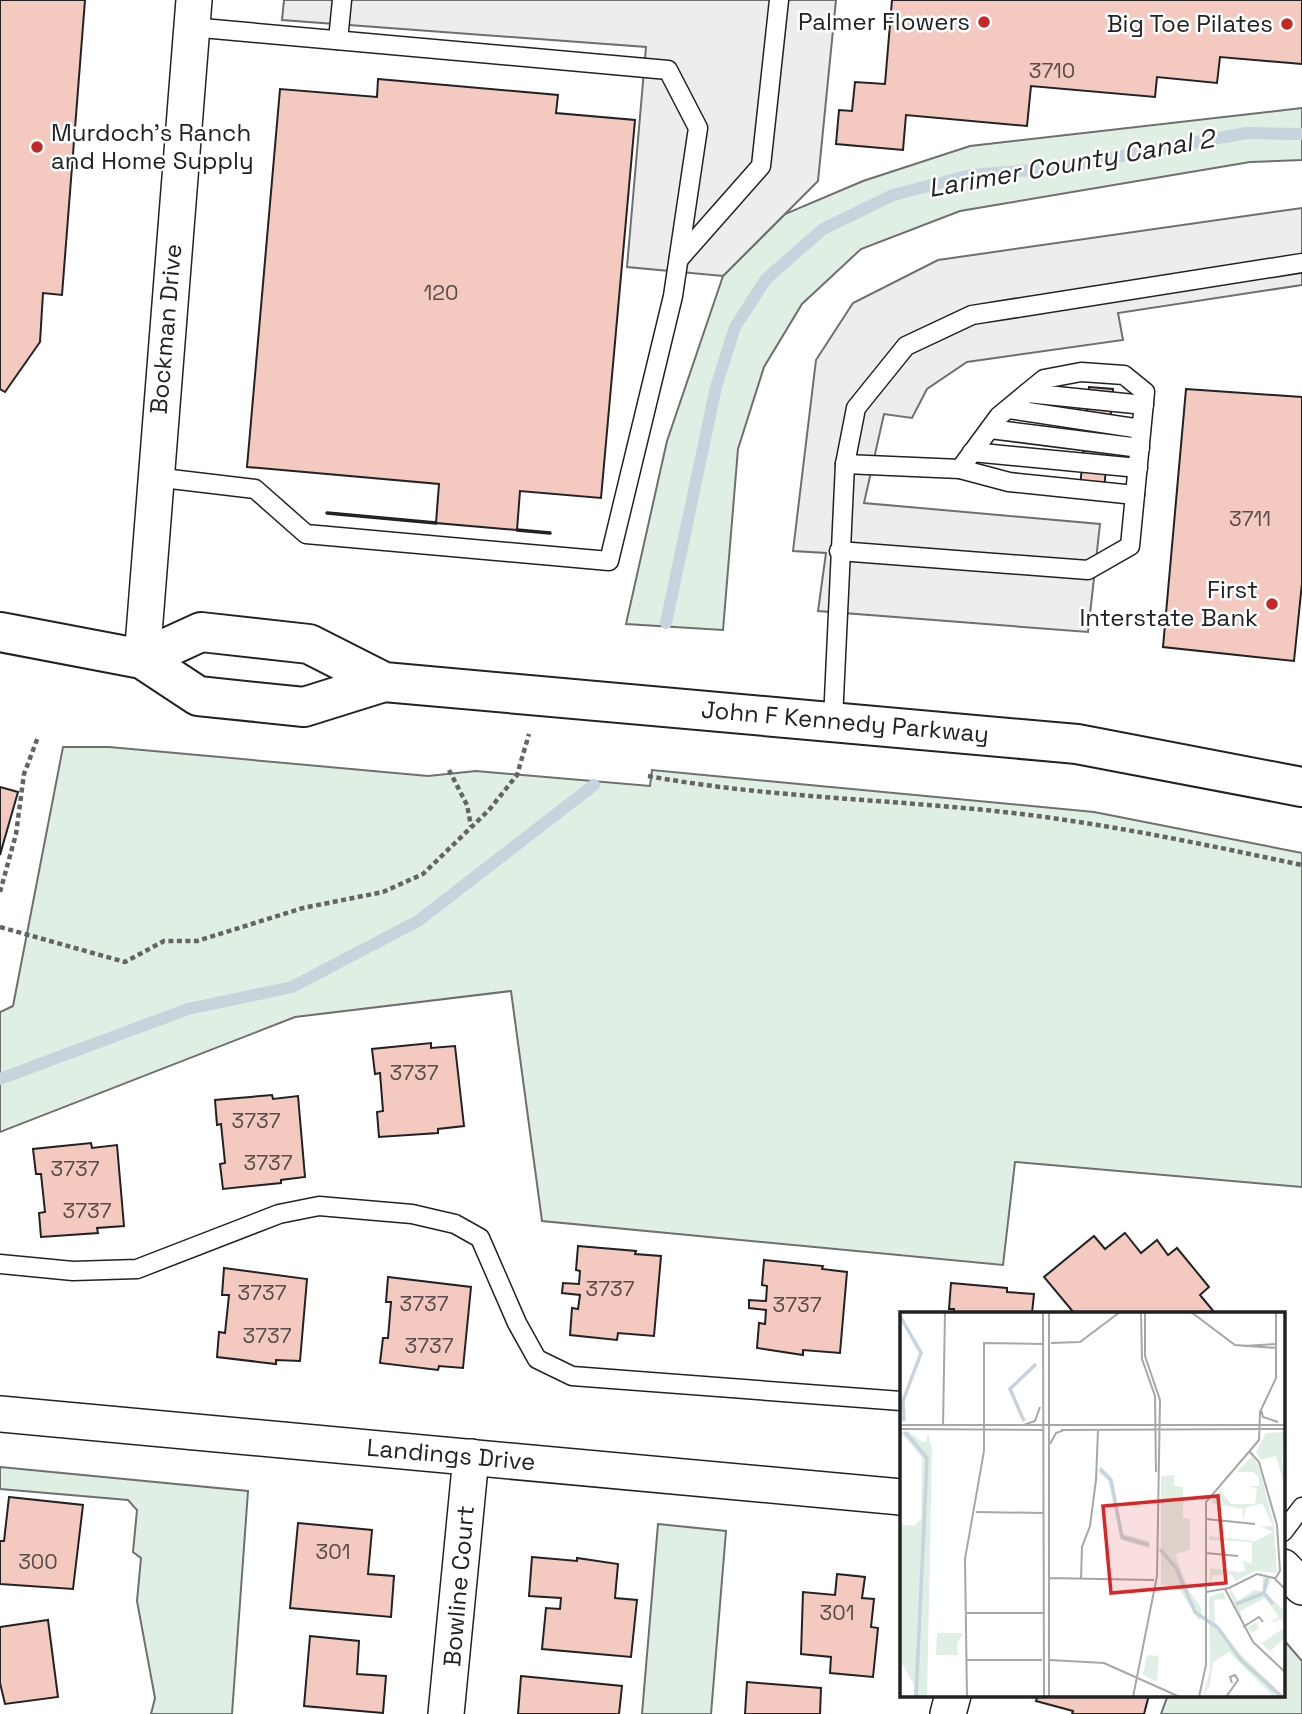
<svg xmlns="http://www.w3.org/2000/svg" width="1302" height="1714" viewBox="0 0 1302 1714" font-family="'Space Grotesk',sans-serif">
<style>
.green{fill:#e0efe3;stroke:#6f6f6f;stroke-width:2}
.parking{fill:#ededed;stroke:#6f6f6f;stroke-width:2}
.lines{fill:none;stroke-linecap:round;stroke-linejoin:round}
.stream{stroke:#c7d3dd;stroke-width:12}
.building{fill:#f3c9c0;stroke:#222;stroke-width:2}
.lane-casing{stroke:#222;stroke-width:21}
.street-casing{stroke:#222;stroke-width:38}
.secondary-casing{stroke:#222;stroke-width:42}
.path{stroke:#646464;stroke-width:4.5;stroke-dasharray:5 3.5;stroke-linecap:butt}
.lane{stroke:#fff;stroke-width:18}
.street{stroke:#fff;stroke-width:35}
.secondary{stroke:#fff;stroke-width:38}
.wall{stroke:#222;stroke-width:3.5}
.poi-dot{fill:#c62828;stroke:#fff;stroke-width:2.5}
.labels{text-anchor:middle;stroke-width:5;stroke-linejoin:round;paint-order:stroke}
.number-label{font-size:21px;fill:#564c4a}
.poi-label{font-size:24px;fill:#222;stroke:#fff;text-anchor:end}
.street-label{font-size:24px;fill:#222;stroke:#fff}
.water-label{font-size:26px;font-style:italic;fill:#222;stroke:#fff}
.inset-river{fill:none;stroke:#c7d3dd;stroke-width:3.5}
.inset-road{fill:none;stroke:#a7a7a7;stroke-width:2}
.view{fill:#d62828;fill-opacity:0.15;stroke:#d62828;stroke-width:3.5}
.inset-edge{fill:none;stroke:#222;stroke-width:3.5}
</style>
<rect width="100%" height="100%" fill="#fff"/>
<g class="green">
<path d="M1302,108V160L1250,162L960,211L861,249L802,304L764,367L738,449L723,630L626,624L667,441L723,276L785,214L863,181L970,146Z"/>
<path d="M63,747H109L428,776L476,771L650,786L652,770L1094,812L1302,853V1187L1015,1162L1003,1265L542,1221L511,991L295,1017L0,1132V1012L13,1006Z"/>
<path d="M0,1467L248,1491L232,1714H151L155,1698L137,1601L141,1558L133,1552L137,1510L128,1500L0,1489Z"/>
<path d="M658,1524L726,1531L711,1714H642Z"/>
<path d="M1283,1639L1302,1661V1714H1161L1168,1695H1283Z"/>
</g>
<g class="parking">
<path d="M284,0H836L818,181L723,276L627,267L646,47L282,20Z"/>
<path d="M1302,208V285L1118,313L1123,340L967,362L927,389L912,418L884,414L864,503L1100,524L1088,632L818,611L826,553L793,551L816,360L853,303L938,260Z"/>
</g>
<g class="lines">
<g class="stream">
<path d="M666,623L716,387L735,327L766,279L823,229L893,195L971,175L1057,168L1246,133L1302,134"/>
<path d="M0,1079L188,1009L292,987L418,921L594,785"/>
</g>
</g>
<g class="building">
<path d="M0,0H85L62,295L43,293L40,342L5,392L0,389Z"/>
<path d="M892,0H1302V64L1220,57L1217,83L1157,77L1155,97L1031,86L1027,126L906,115L903,150L836,144L839,110L852,111L855,82L885,84Z"/>
<path d="M378,79L558,95L556,113L635,120L601,498L520,491L517,530L436,523L439,484L247,467L280,89L377,97Z"/>
<path d="M1089,387L1113,389L1104,490L1080,488Z"/>
<path d="M1186,389L1302,397V583L1294,661L1163,647Z"/>
<path d="M0,787L18,792L0,855Z"/>
<path d="M431,1043V1048L455,1046L464,1126L438,1129V1133L379,1137L377,1112L383,1111L380,1073L375,1074L372,1049Z"/>
<path d="M272,1095L273,1099L298,1096L305,1177L281,1180V1183L223,1189L220,1164L225,1163L221,1124L217,1125L215,1100Z"/>
<path d="M91,1143L92,1148L117,1145L124,1226L97,1228L98,1233L41,1237L39,1213L45,1212L41,1174H36L33,1149Z"/>
<path d="M1125,1233L1141,1253L1157,1240L1168,1255L1177,1248L1209,1287L1200,1295L1215,1313H1074L1044,1277L1094,1236L1105,1249Z"/>
<path d="M578,1246L636,1251L635,1254L661,1256L654,1336L618,1333L617,1340L570,1335L572,1308L578,1309L580,1295L562,1293L563,1283L579,1284L580,1271L576,1270Z"/>
<path d="M764,1260L823,1266L822,1269L847,1272L840,1353L803,1350V1355L757,1348L759,1323L765,1324L766,1310L749,1308V1300L766,1301L767,1286L762,1285Z"/>
<path d="M224,1268L307,1279L300,1361L276,1360V1364L217,1357L219,1332L225,1333L229,1295H222Z"/>
<path d="M388,1277L471,1287L463,1368L439,1366L438,1370L380,1363L383,1338H388L391,1302H386Z"/>
<path d="M951,1283L1007,1288V1292L1034,1294L1032,1313H954V1309H949Z"/>
<path d="M9,1497L83,1505L73,1589L0,1584V1541H4Z"/>
<path d="M298,1523L372,1530L368,1574L394,1576L391,1617L290,1608Z"/>
<path d="M532,1557L577,1561V1558L618,1564L615,1598L637,1600L631,1657L542,1649L546,1608L560,1609L561,1598L529,1596Z"/>
<path d="M837,1574L865,1577L862,1598L874,1599L871,1627L878,1628L873,1677L830,1673L831,1657L801,1654L803,1592L835,1595Z"/>
<path d="M48,1620L58,1697L5,1704L0,1683V1627Z"/>
<path d="M310,1636L359,1641L357,1674L386,1676L383,1713L304,1706Z"/>
<path d="M521,1676L622,1686L619,1714H518Z"/>
<path d="M747,1682L821,1688L820,1714H745Z"/>
<path d="M1038,1695H1149L1144,1714H1072L1073,1711L1036,1701Z"/>
</g>
<g class="lines">
<g class="lane-casing">
<g id="lane">
<path d="M338,40L342,0"/>
<path d="M679,259L761,166L779,0"/>
<path d="M1027,393L1144,405"/>
<path d="M1009,409L1141,429"/>
<path d="M990,429L1140,448"/>
<path d="M972,452L1138,468"/>
<path d="M845,464L960,469L1009,482L1135,495"/>
<path d="M154,477L255,489L306,534L609,561L673,296L698,128L668,70L191,27"/>
<path d="M839,551L1088,570L1130,546L1145,392L1124,375L1081,372L1044,379L999,416L960,469"/>
<path d="M833,720L845,464L856,408L906,346L972,315L1302,263"/>
<path d="M0,1264L73,1271L137,1269L279,1214L319,1206L412,1214L455,1224L480,1238L517,1323L537,1359L572,1376L901,1401"/>
<path d="M1283,1532L1302,1507"/>
</g>
</g>
<g class="street-casing">
<g id="street">
<path d="M142,659L194,0"/>
<path d="M0,1414L901,1497"/>
<path d="M1283,1567L1302,1587"/>
<path d="M446,1714L471,1457"/>
<path d="M948,1714L953,1695"/>
</g>
</g>
<g class="secondary-casing">
<g id="secondary">
<path d="M0,632L142,659L198,696L304,707L384,682"/>
<path d="M142,659L201,632L309,644L384,682L1077,744L1302,787"/>
</g>
</g>
<g class="path">
<path d="M449,770L467,805L471,826"/>
<path d="M648,776C779,800 913,799 1045,817C1132,829 1217,847 1302,865"/>
<path d="M0,892L16,834L24,774L38,737"/>
<path d="M0,927L125,962L164,941H197L303,908L383,892L423,874L489,810L517,775L529,734"/>
</g>
<use href="#lane" class="lane"/>
<use href="#street" class="street"/>
<use href="#secondary" class="secondary"/>
<g class="wall">
<path d="M327,513L436,523"/>
<path d="M517,530L550,533"/>
</g>
</g>
<g class="poi-dot">
<circle cx="984" cy="22" r="7"/>
<circle cx="1287" cy="24" r="7"/>
<circle cx="37" cy="147" r="7"/>
<circle cx="1272" cy="604" r="7"/>
</g>
<g class="labels">
<g class="number-label">
<text x="1052" y="78">3710</text>
<text x="441" y="300">120</text>
<text x="1250" y="526">3711</text>
<text x="414" y="1080">3737</text>
<text x="256" y="1128">3737</text>
<text x="268" y="1170">3737</text>
<text x="75" y="1176">3737</text>
<text x="87" y="1218">3737</text>
<text x="610" y="1296">3737</text>
<text x="262" y="1300">3737</text>
<text x="424" y="1311">3737</text>
<text x="797" y="1312">3737</text>
<text x="267" y="1343">3737</text>
<text x="429" y="1353">3737</text>
<text x="333" y="1559">301</text>
<text x="38" y="1569">300</text>
<text x="837" y="1620">301</text>
</g>
<g class="poi-label">
<text x="970" y="30">Palmer Flowers</text>
<text x="1273" y="32">Big Toe Pilates</text>
<text x="51" y="141" text-anchor="start">Murdoch's Ranch<tspan x="51" dy="28">and Home Supply</tspan></text>
<text x="1258" y="598">First<tspan x="1258" dy="28">Interstate Bank</tspan></text>
</g>
<g class="street-label">
<text transform="translate(166 329) rotate(-85)" y="8">Bockman Drive</text>
<text transform="translate(845 722) rotate(5)" y="8">John F Kennedy Parkway</text>
<text transform="translate(451 1455) rotate(5)" y="8">Landings Drive</text>
<text transform="translate(459 1586) rotate(-85)" y="8">Bowline Court</text>
</g>
<g class="water-label">
<text transform="translate(1071 163) rotate(-10)" y="9">Larimer County Canal 2</text>
</g>
</g>
<g transform="translate(900 1312)">
<rect width="385" height="385" fill="#fff"/>
<path d="M0,120H9L22,130H26L28,121L32,138L27,385H14V373L0,348V212L14,214L21,207L22,145ZM385,120L382,146L385,176L376,144L361,148L356,140L366,121ZM352,144L359,154L374,214L377,261L355,259L335,269L331,262L312,263L310,277V256L339,260L345,258L343,249L352,252V230L309,228V224L355,229L373,220L361,215L373,214L362,191L346,196L343,210V197L310,191L320,178L331,192H355L357,176L348,174H359V165L353,160H337ZM200,154L212,166L223,222L249,229V236L221,228L208,168L199,161ZM274,163V174L283,175V206L290,207V238L275,242L288,277L302,297L299,309L278,275L261,273V164ZM363,264L372,267L365,280L385,299V312L382,307L368,311L379,305L365,286L340,299L343,310L329,281L331,278L338,289L354,278L362,279ZM323,280L326,287L314,288L315,310L340,342L385,385H374L329,340L313,350L310,373L303,385L310,357L309,285ZM356,310L359,316L352,321L362,331L385,315V326L370,339L379,349L347,316ZM37,321H63L57,332L58,343H36ZM247,343L259,344L257,370L243,363Z" fill="#e0efe3"/>
<path class="inset-river" d="M0,4L21,41L3,89L4,109M124,109L110,77L136,52M5,120L27,146L16,385M200,157L211,168L222,225L249,233M260,237L276,256L295,300L318,316L341,348L382,385M367,266L364,281L373,292M336,292L364,281"/>
<path class="inset-road" d="M143,0L144,385M149,0V385M241,0L242,47L255,84L256,160M291,0L335,33L377,36M151,31L180,30L220,0M344,34L376,32M361,98L363,105L378,110M0,113H385M124,113L135,109L140,95M43,114L45,0M0,117L144,118M161,118L385,117M150,132L156,121L164,118M350,140L359,150L377,213L380,259L375,267M76,200L143,201M306,207L355,212M306,241L338,244M149,266L254,268M181,267L182,235L190,214L196,168L198,118M325,277L353,330L385,360M306,280L329,276L357,262L374,266L385,277M67,301H143M343,315L359,305L363,310M67,348H142M150,348L204,351L280,385M67,385L65,247L84,139V31L143,32M233,385L257,264L260,88L245,44V0M299,385L306,353V190L359,128L360,100L376,66V0M326,385L338,368L335,363L330,365L332,371"/>
<path class="view" d="M318,184L326,271L211,281L203,194Z"/>
<rect width="385" height="385" class="inset-edge"/>
</g>
</svg>
